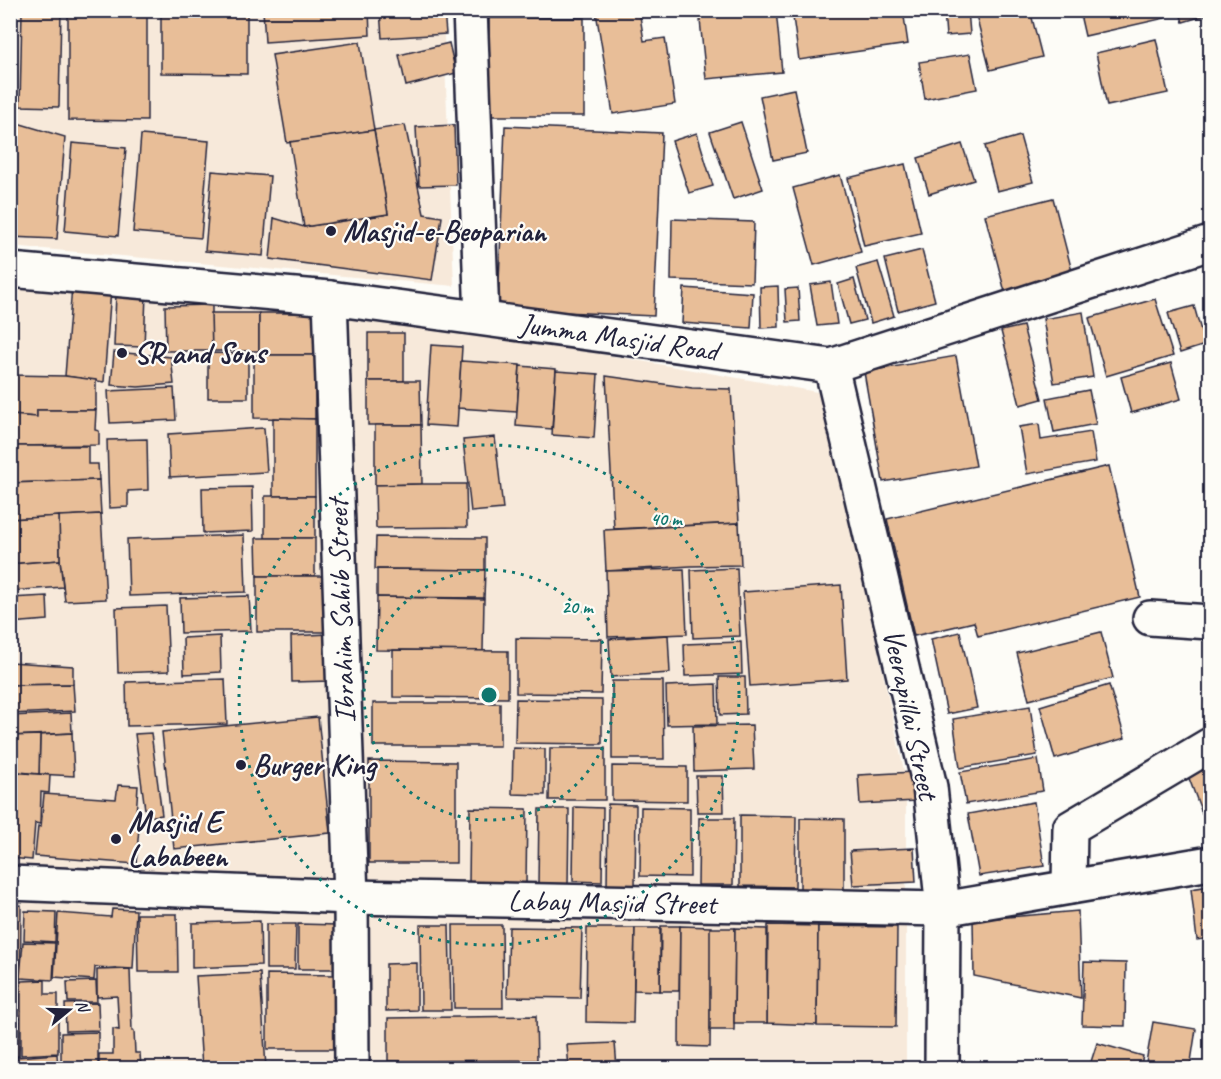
<svg xmlns="http://www.w3.org/2000/svg" width="1221" height="1079" viewBox="0 0 1221 1079" font-family="Caveat,sans-serif">
<style>
.built{fill:#f7e9da}
.building{fill:#e8be98;stroke:#22223b;stroke-width:1.5}
.lines{fill:none;stroke-linecap:round;stroke-linejoin:round}
.minor-casing{stroke:#22223b;stroke-width:38}
.minor{stroke:#fdfcf7;stroke-width:33}
.ring{fill:none;stroke:#0f766e;stroke-width:3;stroke-dasharray:3 6}
.poi-dot{fill:#22223b;stroke:#fdfcf7;stroke-width:2}
.labels{text-anchor:middle;stroke-width:4.5;stroke-linejoin:round;paint-order:stroke}
.poi-label{font-size:30px;font-weight:bold;fill:#22223b;stroke:#fdfcf7;text-anchor:start}
.street-label{font-size:30px;fill:#22223b;stroke:#fdfcf7}
.centre{fill:#0f766e;stroke:#fdfcf7;stroke-width:3}
.ring-label{font-size:18px;text-anchor:middle;font-weight:bold;fill:#0f766e;stroke:#fdfcf7;stroke-width:4.5;stroke-linejoin:round;paint-order:stroke}
</style>
<rect width="100%" height="100%" fill="#fdfcf7"/>
<filter id="ink" filterUnits="userSpaceOnUse"><feTurbulence type="fractalNoise" baseFrequency=".0167" numOctaves="2"/><feDisplacementMap in="SourceGraphic" scale="12" xChannelSelector="R" yChannelSelector="G"/><feConvolveMatrix kernelMatrix="1 2 1 2 8 2 1 2 1" color-interpolation-filters="sRGB"/></filter>
<g filter="url(#ink)">
<g class="built">
<path d="M10,11H443L454,286L11,246Z"/>
<path d="M10,285L322,305L823,393L906,780V1068H11Z"/>
</g>
<g class="building">
<path d="M10,10H13L11,84H10Z"/>
<path d="M22,10H61L59,107L20,106Z"/>
<path d="M68,10H147V121L68,120Z"/>
<path d="M161,10H247V74L161,73Z"/>
<path d="M263,10H369L370,35L265,42Z"/>
<path d="M380,10H444L446,34L382,38Z"/>
<path d="M605,10H639L644,41L665,38L675,104L613,114L596,12Z"/>
<path d="M699,10H776L782,72L706,79Z"/>
<path d="M792,10H903L908,44L799,60Z"/>
<path d="M944,10H968L970,34L946,36Z"/>
<path d="M977,10H1030L1042,57L990,70L975,11Z"/>
<path d="M1079,10H1164L1165,18L1085,36Z"/>
<path d="M1179,10H1210V14L1183,22Z"/>
<rect x="489" y="18" width="95" height="98"/>
<path d="M1156,39L1168,93L1107,106L1096,53Z"/>
<path d="M360,42L374,130L287,143L272,55Z"/>
<path d="M449,43L456,73L406,86L399,55Z"/>
<path d="M970,54L977,89L925,99L919,62Z"/>
<path d="M794,89L807,153L773,160L760,96Z"/>
<path d="M10,121L14,122L10,157Z"/>
<path d="M14,122L65,137L57,239L10,237V157Z"/>
<path d="M741,122L763,189L733,199L710,132Z"/>
<path d="M405,125L424,214L442,217L432,280L270,259L274,218L304,227L388,214L374,130Z"/>
<path d="M454,125L456,185L419,186L416,127Z"/>
<path d="M505,126L662,133L654,316L498,309Z"/>
<path d="M374,130L388,214L304,227L290,142Z"/>
<path d="M697,133L713,186L689,193L672,141Z"/>
<path d="M141,135L209,141L201,238L133,232Z"/>
<path d="M1020,136L1033,182L997,191L985,146Z"/>
<path d="M72,143L126,148L118,236L65,231Z"/>
<path d="M962,144L974,180L929,194L918,158Z"/>
<path d="M905,164L921,233L864,246L848,178Z"/>
<path d="M212,171L270,176L263,256L205,251Z"/>
<path d="M840,175L861,252L814,265L793,188Z"/>
<path d="M1053,198L1073,275L1005,292L985,215Z"/>
<path d="M672,219L754,222L752,283L671,280Z"/>
<path d="M922,250L935,301L898,311L885,259Z"/>
<path d="M878,262L894,316L871,323L856,268Z"/>
<path d="M854,279L865,320L849,324L838,284Z"/>
<path d="M831,282L837,324L817,326L810,285Z"/>
<path d="M72,286L111,289L104,382L65,376Z"/>
<path d="M778,286L779,327L761,328L760,287Z"/>
<path d="M684,288L753,293L751,328L682,323Z"/>
<path d="M798,288L800,321L787,322L785,289Z"/>
<path d="M116,293L146,294L144,347L114,346Z"/>
<path d="M1155,299L1173,356L1106,376L1089,318Z"/>
<path d="M212,305V351H166L165,306Z"/>
<path d="M1194,306L1205,345L1180,353L1168,313Z"/>
<path d="M1083,312L1093,377L1054,383L1043,319Z"/>
<path d="M211,313H259V351H212Z"/>
<rect x="259" y="313" width="61" height="42"/>
<path d="M1023,326L1042,399L1020,405L1001,331Z"/>
<rect x="368" y="333" width="36" height="48"/>
<path d="M431,345L462,347L457,427L426,425Z"/>
<path d="M114,352L171,357L174,384L138,387L111,385Z"/>
<path d="M208,353L248,354V398H208Z"/>
<path d="M254,355H315V419L254,418Z"/>
<path d="M956,356L976,466L883,482L864,372Z"/>
<path d="M461,361L520,365L517,412L458,408Z"/>
<path d="M1171,363L1181,399L1131,413L1121,377Z"/>
<path d="M520,366L556,369L552,429L516,426Z"/>
<path d="M556,371L598,374L594,438L552,435Z"/>
<path d="M10,375L65,376L96,380V410H37V417L10,415Z"/>
<path d="M606,376L692,388L731,389L739,523L614,529Z"/>
<path d="M368,381H420L421,425H368Z"/>
<path d="M174,388L176,420L110,423L108,391Z"/>
<path d="M1089,390L1096,424L1054,432L1047,398Z"/>
<path d="M37,410H96L95,430L99,431V445L10,446V415L37,417Z"/>
<path d="M273,418L315,419V496H273Z"/>
<path d="M1039,424L1041,440L1091,432L1096,462L1027,474L1019,427Z"/>
<path d="M375,425H421L422,484L375,485Z"/>
<path d="M264,428L267,472L170,477L168,434Z"/>
<path d="M495,437L503,509L471,512L463,440Z"/>
<path d="M147,439L148,490L128,491V507L109,508L107,440Z"/>
<path d="M10,446H88V464H98L99,480L10,483Z"/>
<path d="M1109,466L1140,597L978,636L974,622L914,636L887,519Z"/>
<path d="M99,480L101,514L10,519V483Z"/>
<path d="M422,484H466L467,527L376,528L375,485Z"/>
<path d="M252,487L253,531L203,533L202,488Z"/>
<rect x="265" y="496" width="50" height="42"/>
<path d="M101,514L106,599L65,601L60,560L59,516Z"/>
<path d="M59,516L60,560L10,564V519Z"/>
<path d="M739,523L741,565L691,566L606,571L604,530Z"/>
<path d="M244,535L246,592L129,596L127,539Z"/>
<path d="M376,537L485,538V570L375,569Z"/>
<path d="M256,538H315V576H257Z"/>
<path d="M60,560L63,587L10,591V564Z"/>
<path d="M737,568L740,636L693,638L691,570Z"/>
<path d="M377,569L485,570L484,598L377,597Z"/>
<path d="M684,569L687,634L608,637L606,571Z"/>
<rect x="257" y="576" width="68" height="56"/>
<path d="M841,585L847,679L750,686L743,592Z"/>
<path d="M47,596L48,620L10,623V598Z"/>
<path d="M249,596L251,631L181,633L180,598Z"/>
<path d="M377,597L484,599L483,651L376,650Z"/>
<path d="M166,606L169,671L118,673L116,608Z"/>
<path d="M960,632L977,708L947,714L931,639Z"/>
<path d="M1101,632L1113,678L1029,700L1017,653Z"/>
<path d="M329,634L331,681L292,682L291,636Z"/>
<path d="M668,635L670,673L611,677L609,639Z"/>
<path d="M220,636L221,672L184,674L183,638Z"/>
<path d="M516,638L602,639L601,694L516,693Z"/>
<path d="M741,642L742,674L685,676L684,644Z"/>
<path d="M393,650L508,651V698L393,697Z"/>
<path d="M10,662L73,666V684L10,685Z"/>
<path d="M719,677H745L746,714L720,715Z"/>
<path d="M225,679L227,724L127,726L126,682Z"/>
<path d="M612,681H663L664,759H612Z"/>
<path d="M73,684L75,711L10,714V685Z"/>
<path d="M716,684L717,724L667,725L666,686Z"/>
<path d="M1109,685L1125,738L1055,759L1040,706Z"/>
<path d="M516,699L602,700V744L515,743Z"/>
<rect x="373" y="703" width="127" height="43"/>
<path d="M1030,706L1037,755L960,768L953,719Z"/>
<path d="M71,713L72,733L10,736V716Z"/>
<path d="M318,717L330,833L174,849L162,732Z"/>
<path d="M752,725L754,769L694,771L693,726Z"/>
<path d="M72,733L74,776L39,774L40,735Z"/>
<path d="M151,733L162,815L146,817L135,734Z"/>
<path d="M40,735L39,774L10,771V736Z"/>
<path d="M513,748L545,749V795L512,794Z"/>
<path d="M550,748H605V800H549Z"/>
<path d="M1210,756V810L1202,813L1184,765Z"/>
<path d="M1038,759L1043,791L966,804L960,772Z"/>
<path d="M369,761L456,762V863H369Z"/>
<path d="M612,766L687,767V801L612,800Z"/>
<path d="M10,772L50,775L49,793L41,792L40,824L35,823L32,860L10,858Z"/>
<path d="M914,772L916,801L860,804L858,775Z"/>
<path d="M696,776H723L724,812H697Z"/>
<path d="M118,785L138,786L136,815H140L136,864L35,856L38,826L41,827L44,794L116,799Z"/>
<path d="M1034,802L1044,866L979,876L968,814Z"/>
<path d="M608,804L636,805L635,888H607Z"/>
<path d="M574,807L603,808L602,882L573,881Z"/>
<path d="M641,807L690,808V877L640,876Z"/>
<path d="M470,808L527,809L526,884H469Z"/>
<path d="M539,809H569L568,886H538Z"/>
<path d="M740,815L796,816L795,887L740,886Z"/>
<path d="M699,818H734L733,885H698Z"/>
<path d="M800,818L844,819V893L800,892Z"/>
<path d="M914,848L916,882L853,885L850,851Z"/>
<path d="M1210,886V938L1197,940L1191,889Z"/>
<path d="M21,905L20,1019H10V906Z"/>
<path d="M112,909L136,910L133,969L95,967L94,980L54,977L58,913L111,917Z"/>
<path d="M25,911L56,912L55,942L24,940Z"/>
<path d="M1078,911L1081,998L974,976L973,920Z"/>
<path d="M137,914H177L178,972H138Z"/>
<path d="M260,921L261,965L192,968V923Z"/>
<path d="M266,924H296L295,969H266Z"/>
<path d="M298,924L338,925V969H298Z"/>
<path d="M420,925H449L451,1010H421Z"/>
<path d="M453,925H502L503,1008H454Z"/>
<path d="M768,925L818,926L817,1025L767,1023Z"/>
<path d="M661,926H680L679,991H660Z"/>
<path d="M680,926L711,927L710,1047L679,1046Z"/>
<path d="M818,926L897,927L896,1027L817,1026Z"/>
<path d="M509,927L582,928L580,998L507,997Z"/>
<path d="M587,928H635L633,1023L586,1022Z"/>
<path d="M635,928H660V991L634,990Z"/>
<path d="M710,928H735L734,1030H710Z"/>
<path d="M735,928L767,929V1023H734Z"/>
<path d="M23,942L55,943L53,980L20,978Z"/>
<path d="M1084,962L1126,963L1125,1026L1082,1025Z"/>
<path d="M417,963V1010L386,1011V964Z"/>
<path d="M130,969L132,1031H134L135,1053H140L141,1068H99V1054H113V1029L119,1030L117,996L97,997V970Z"/>
<path d="M260,973L266,1068H202L196,976Z"/>
<path d="M267,974L336,975V1049H267Z"/>
<path d="M1210,979V1068H1209L1206,980Z"/>
<path d="M45,980V994H58V1053L21,1055V981Z"/>
<path d="M96,981L97,1002H68L67,982Z"/>
<path d="M98,1003L99,1030L66,1031L65,1004Z"/>
<path d="M536,1016L537,1060L388,1061V1018Z"/>
<path d="M10,1021H20L19,1056H10Z"/>
<path d="M1153,1022L1196,1029L1190,1068H1145Z"/>
<path d="M98,1032V1068H61V1033Z"/>
<path d="M615,1043L617,1068H569L567,1045Z"/>
<path d="M1097,1043L1143,1056L1140,1068H1089Z"/>
<path d="M57,1054L58,1068H18L17,1057Z"/>
<rect x="271" y="1063" width="65" height="5"/>
<rect x="390" y="1065" width="61" height="3"/>
</g>
<g class="lines">
<g class="minor-casing">
<g id="minor">
<path d="M470,10L482,318"/>
<path d="M10,270L330,298L831,366L1210,243"/>
<path d="M330,298L351,897L352,1068"/>
<path d="M831,366L930,787L943,909L942,1068"/>
<path d="M1150,618L1210,622"/>
<path d="M10,883L351,897L943,909L1210,863"/>
<path d="M1069,887L1070,828L1210,745"/>
</g>
</g>
<use href="#minor" class="minor"/>
</g>
</g>
<g class="ring">
<circle cx="489" cy="695" r="125"/>
<circle cx="489" cy="695" r="250"/>
</g>
<g class="poi-dot">
<circle cx="331" cy="231" r="6"/>
<circle cx="122" cy="353" r="6"/>
<circle cx="241" cy="765" r="6"/>
<circle cx="116" cy="839" r="6"/>
</g>
<g class="labels">
<g class="poi-label">
<text x="343" y="241">Masjid-e-Beoparian</text>
<text x="134" y="363">SR and Sons</text>
<text x="253" y="775">Burger King</text>
<text x="128" y="832">Masjid E<tspan x="128" dy="34">Lababeen</tspan></text>
</g>
<g class="street-label">
<text transform="translate(619 337) rotate(8)" y="10">Jumma Masjid Road</text>
<text transform="translate(341 611) rotate(-92)" y="10">Ibrahim Sahib Street</text>
<text transform="translate(911 714) rotate(78)" y="10">Veerapillai Street</text>
<text transform="translate(612 902) rotate(1)" y="10">Labay Masjid Street</text>
</g>
</g>
<circle cx="489" cy="695" r="9" class="centre"/>
<g class="ring-label">
<text x="666" y="525">40 m</text>
<text x="577" y="613">20 m</text>
</g>
<rect width="1221" height="1079" fill="none" stroke="#fdfcf7" stroke-width="36"/>
<rect x="18" y="18" width="1185" height="1043" fill="none" stroke="#22223b" stroke-width="2" filter="url(#ink)"/>
<g transform="translate(69 1010) rotate(71)" stroke="#fdfcf7" stroke-width="4.5" paint-order="stroke">
<path d="M0-4.5L10 22L0 15L-10 22Z" fill="#22223b"/>
<text y="-9" font-size="16" font-weight="bold" text-anchor="middle" fill="#22223b">N</text>
</g>
</svg>
